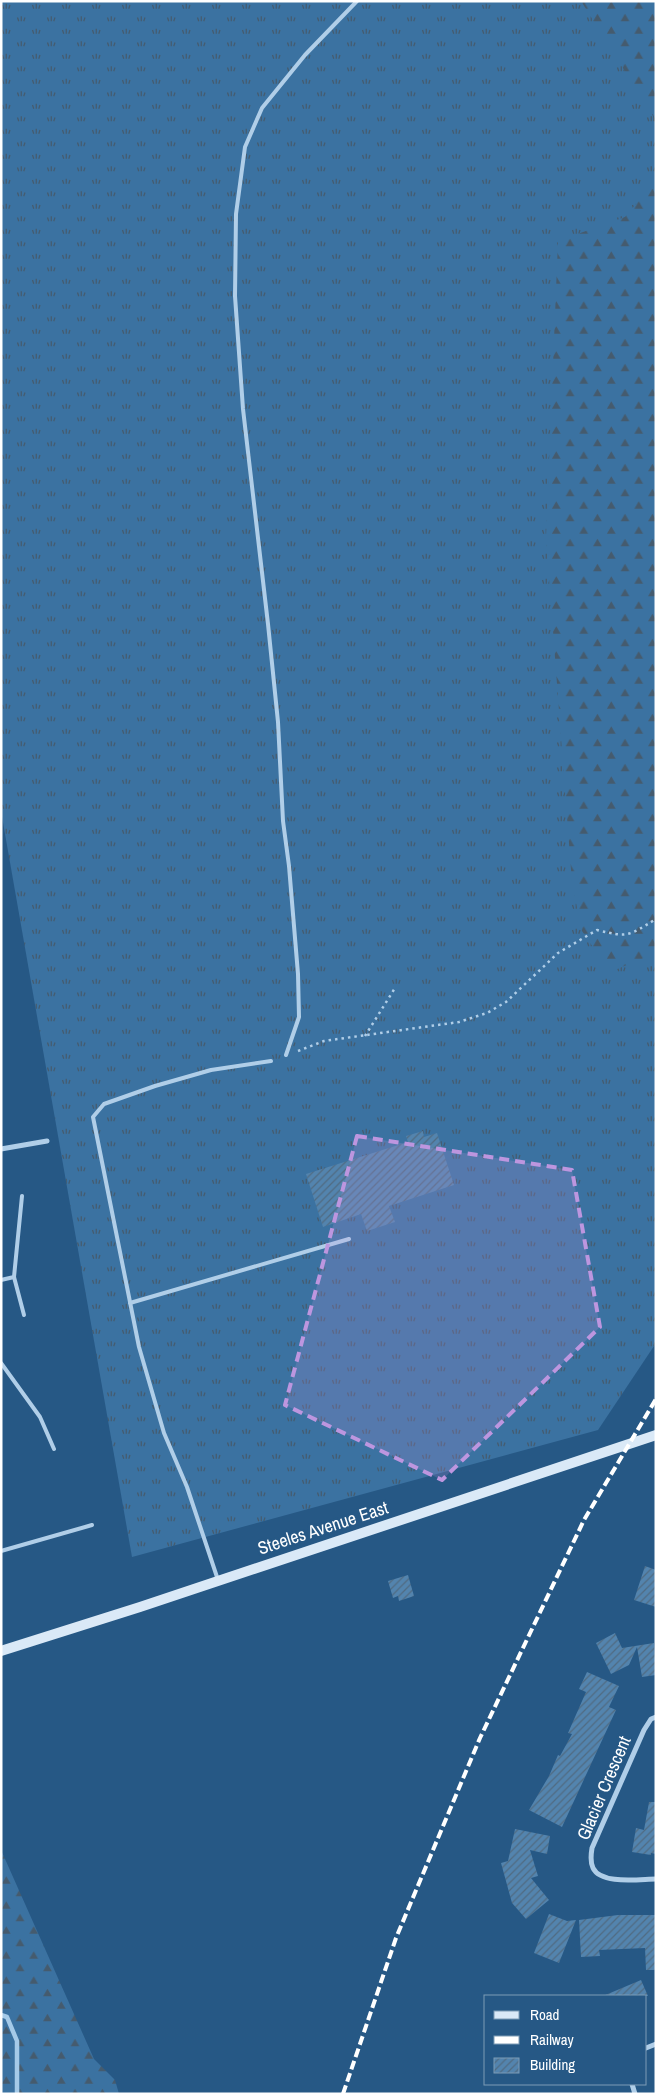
<svg xmlns="http://www.w3.org/2000/svg" width="657" height="2095" viewBox="0 0 657 2095" font-family="'Archivo Narrow',sans-serif">
<style>
.grass{fill:url(#grass-tufts)}
.forest{fill:url(#forest-firs)}
.lines{fill:none;stroke-linecap:round;stroke-linejoin:round}
.stream{stroke:#a5cae8;stroke-width:4.5}
.building{fill:url(#building-hatch)}
.path{stroke:#b0cee8;stroke-width:2.5;stroke-dasharray:2.5 4;stroke-linecap:butt}
.lane{stroke:#b0cee8;stroke-width:4}
.street{stroke:#b0cee8;stroke-width:5}
.secondary{stroke:#dae9f7;stroke-width:10}
.rail{stroke:#fff;stroke-width:4;stroke-dasharray:9 4;stroke-linecap:butt}
.marked{fill:#bd96df;fill-opacity:0.2;stroke:#bd96df;stroke-width:4;stroke-dasharray:10 6;stroke-linejoin:round}
.labels{text-anchor:middle;stroke-width:4.5;stroke-linejoin:round;paint-order:stroke}
.street-label{font-size:18px;fill:#fff;stroke:#265885}
</style>
<defs>
<pattern id="grass-tufts" width="24" height="20" patternUnits="userSpaceOnUse" patternTransform="scale(1.25)"><rect width="24" height="20" fill="#3b72a1"/><path d="M3 7l-1-3M5 7V3M7 7l1-3M15 17l-1-3M17 17v-4M19 17l1-3" fill="none" stroke="#455b6e"/></pattern>
<pattern id="forest-firs" width="22" height="20" patternUnits="userSpaceOnUse" patternTransform="scale(1.25)"><rect width="22" height="20" fill="#3b72a1"/><path d="M5 1l3.5 6h-7zM16 11l3.5 6h-7z" fill="#455b6e"/></pattern>
<pattern id="building-hatch" width="6" height="6" patternUnits="userSpaceOnUse" patternTransform="scale(1.25)"><rect width="6" height="6" fill="#5384ae"/><path d="M-1 1l2-2M0 6l6-6M5 7l2-2" fill="none" stroke="#506b82"/></pattern>
</defs>
<rect width="100%" height="100%" fill="#265885"/>
<path class="grass" d="M1,1H656V1343L598,1430L132,1557L1,811Z"/>
<g class="forest">
<path d="M581,1H656V137L653,116Z"/>
<path d="M656,180V953L610,972L582,931L572,883L546,538L558,241L625,217Z"/>
<path d="M1,1850L94,2059L115,2080L119,2094H1Z"/>
</g>
<g class="lines">
<path class="stream" d="M1,2015L7,2017L17,2041V2094"/>
</g>
<g class="building">
<path d="M423,1131L424,1137L437,1133L454,1185L389,1206L395,1222L367,1231L361,1214L323,1227L306,1174L408,1142L406,1136Z"/>
<path d="M645,1566L656,1570V1607L634,1600Z"/>
<path d="M408,1575L414,1596L399,1601L398,1596L393,1598L388,1581Z"/>
<path d="M615,1633L622,1648L654,1643L656,1675L642,1677L637,1647L629,1665L611,1674L596,1643Z"/>
<path d="M587,1672L619,1686L609,1707L616,1710L562,1827L529,1810L549,1776L558,1755L560,1756L572,1734L568,1733L586,1692L579,1689Z"/>
<path d="M649,1802H656V1854L651,1853V1855L632,1852L636,1828L644,1830Z"/>
<path d="M515,1829L550,1836L547,1854L530,1850L538,1876L531,1878L549,1900L526,1919L512,1903L501,1863L508,1861Z"/>
<path d="M549,1914L567,1921L576,1920L559,1963L534,1953Z"/>
<path d="M618,1915H656V1970H646L645,1948L599,1950L600,1956L581,1957L579,1920Z"/>
<path d="M641,1980L648,1996H603Z"/>
</g>
<g class="lines">
<g class="path">
<path d="M365,1036L395,988"/>
<path d="M298,1051L324,1041L459,1022L487,1013L506,1002L558,953L597,930C629,938 628,936 656,919"/>
</g>
<g class="lane">
<path d="M286,1055L299,1017L298,974L289,866L283,821L278,722L268,624L243,409L235,296L236,214L245,147L262,108L305,55L357,1"/>
<path d="M14,1277L24,1315"/>
<path d="M1,1280L14,1277L22,1196"/>
<path d="M130,1303L349,1239"/>
<path d="M1,1363L40,1417L54,1449"/>
<path d="M1,1551L92,1525"/>
<path d="M218,1580L187,1487L164,1433L139,1347L93,1117L104,1104L155,1086L211,1070L271,1061"/>
</g>
<g class="street">
<path d="M1,1149L47,1141"/>
<path d="M656,1717L651,1719L644,1730L592,1848C591,1854 590,1862 593,1868C601,1885 640,1879 656,1879"/>
<path d="M646,2048L656,2044"/>
<path d="M632,2084L635,2094"/>
</g>
<path class="secondary" d="M1,1651L140,1607L656,1435"/>
<path class="rail" d="M343,2094L396,1938L480,1738L584,1520L656,1399"/>
</g>
<path class="marked" d="M357,1136L572,1170L600,1327L442,1480L285,1405Z"/>
<g class="labels">
<g class="street-label">
<text transform="translate(323 1528) rotate(-18)" y="6">Steeles Avenue East</text>
<text transform="translate(604 1788) rotate(-67)" y="6">Glacier Crescent</text>
</g>
</g>
<rect width="657" height="2095" fill="none" stroke="#ffffff" stroke-width="5"/>
<rect x="484" y="1995" width="162" height="90" fill="#265885" stroke="#7d9bb6"/>
<rect x="494" y="2011" width="25" height="8" fill="#dae9f7" stroke="#7d9bb6"/>
<text x="530" y="2020" font-size="15" fill="#ffffff">Road</text>
<rect x="494" y="2036" width="25" height="8" fill="#ffffff" stroke="#7d9bb6"/>
<text x="530" y="2045" font-size="15" fill="#ffffff">Railway</text>
<rect x="494" y="2058" width="25" height="15" fill="url(#building-hatch)" stroke="#7d9bb6"/>
<text x="530" y="2070" font-size="15" fill="#ffffff">Building</text>
</svg>
